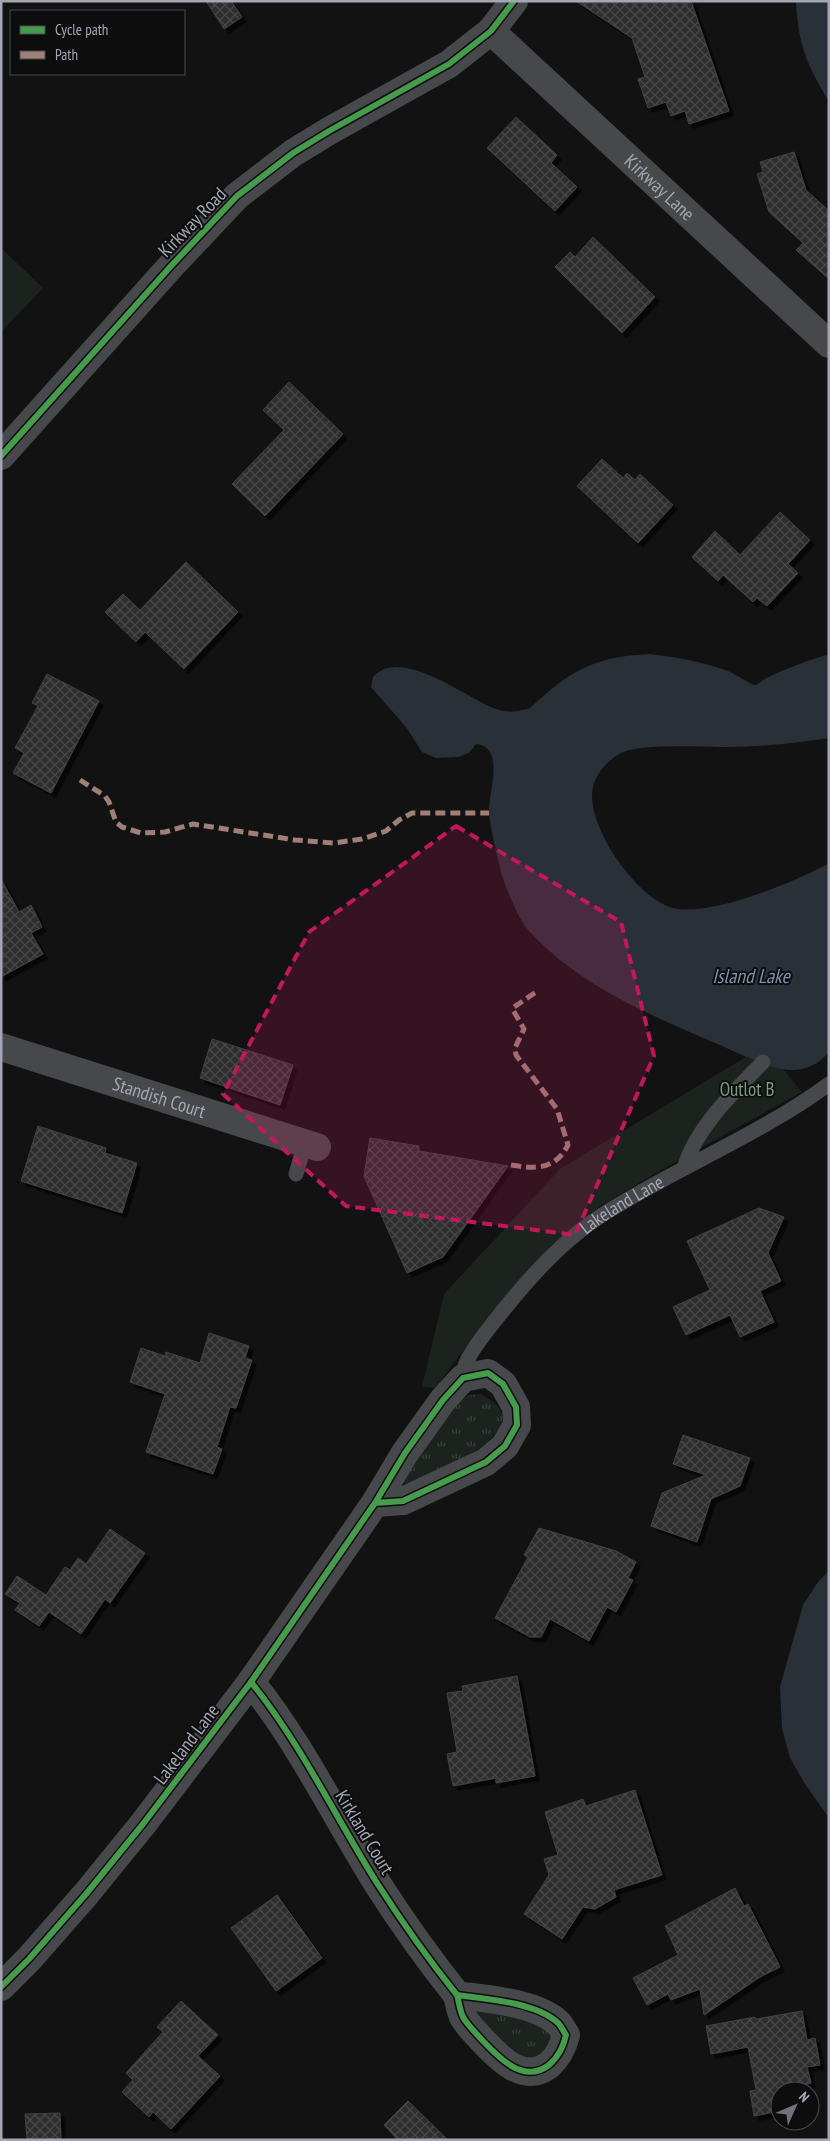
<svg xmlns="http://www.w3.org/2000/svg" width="830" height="2141" viewBox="0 0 830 2141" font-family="'PT Sans Narrow',sans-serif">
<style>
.grass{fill:url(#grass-tufts)}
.park{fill:#1c231e}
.water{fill:#2a3037}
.building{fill:url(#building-cross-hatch);stroke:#424246;filter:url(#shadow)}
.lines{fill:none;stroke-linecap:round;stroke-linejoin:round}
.lane{stroke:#47484b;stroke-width:15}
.street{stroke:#47484b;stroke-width:28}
.quiet{stroke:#9e8076;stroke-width:5;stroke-dasharray:10 5;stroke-linecap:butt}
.cycleway-casing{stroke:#0d0d0e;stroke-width:9}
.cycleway{stroke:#469c4c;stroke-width:6}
.marked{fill:#c2185b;fill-opacity:0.2;stroke:#c2185b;stroke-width:4;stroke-dasharray:10 6;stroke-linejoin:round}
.labels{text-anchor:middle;stroke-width:4;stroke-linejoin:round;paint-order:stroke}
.street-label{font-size:19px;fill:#a4a7b3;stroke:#0d0d0e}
.park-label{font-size:19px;fill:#7b9e81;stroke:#0d0d0e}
.water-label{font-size:20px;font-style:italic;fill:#7c92ae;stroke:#0d0d0e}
</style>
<defs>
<pattern id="grass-tufts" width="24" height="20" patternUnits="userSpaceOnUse" patternTransform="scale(1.25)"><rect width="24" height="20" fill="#1c231e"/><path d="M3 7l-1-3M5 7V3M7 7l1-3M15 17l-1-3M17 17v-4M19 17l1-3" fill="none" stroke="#3a403c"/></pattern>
<pattern id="building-cross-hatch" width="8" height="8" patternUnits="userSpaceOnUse" patternTransform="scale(1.25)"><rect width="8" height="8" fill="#2d2d2e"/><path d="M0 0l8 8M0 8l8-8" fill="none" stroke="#48494a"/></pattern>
<filter id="shadow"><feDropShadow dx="4.5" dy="4.5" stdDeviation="0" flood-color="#0009"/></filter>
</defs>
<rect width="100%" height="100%" fill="#121213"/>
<g class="grass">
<path d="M480,1394C550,1428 434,1473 408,1485L404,1483L406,1475L461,1399L470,1395Z"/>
<path d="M477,2009L501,2013L544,2026L552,2038L544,2054L532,2059L511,2052L477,2015Z"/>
</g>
<g class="park">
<path d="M1,248L43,288L1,332Z"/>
<path d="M746,1057L783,1069L802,1092L677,1161L600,1206L551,1246L486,1320L435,1388L422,1387L444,1294L560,1169Z"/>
</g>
<g class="water">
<path d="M796,1H829V102C807,65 798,45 796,1Z"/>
<path d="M650,654C676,657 703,662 728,671C734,673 751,685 755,685C758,685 761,681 765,679C784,669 807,661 829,654V738C796,743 760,747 727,747C703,747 641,743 621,753C609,759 596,773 593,787C584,825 640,904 678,909C716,914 796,882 829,863V1052C819,1064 805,1071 789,1070C770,1069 734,1051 715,1043C648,1014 580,986 529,931C519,920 512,901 506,887C500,871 491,832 489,814C487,797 507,746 476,744L469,753L458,757L436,758L422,752L406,727L371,687L373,677C401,645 467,699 496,709C506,713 520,712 530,708C571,670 593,657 650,654Z"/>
<path d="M829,1571V1818L805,1784L790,1758L782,1728L780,1687L803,1605L818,1582Z"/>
</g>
<g class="building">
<path d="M206,1H231L242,17L224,29Z"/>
<path d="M576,1H691L729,111L689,124L685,111L671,116L666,102L648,108L638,79L645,77L632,38Z"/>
<path d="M516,117L557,155L551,163L577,187L555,211L487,148Z"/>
<path d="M794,152L806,190L829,211V279L796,250L803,243L769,212L757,174L763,172L760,162Z"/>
<path d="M593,237L655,297L622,333L555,267L570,252L575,257Z"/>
<path d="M289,382L343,434L265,516L232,484L284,430L263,410Z"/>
<path d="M602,459L623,478L627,473L635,480L640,474L673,505L638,543L577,486Z"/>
<path d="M780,512L810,540L788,564L798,573L767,606L757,598L753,602L723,575L718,581L692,557L715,531L740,555Z"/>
<path d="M186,562L238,612L184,669L145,632L136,642L105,612L123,594L140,610Z"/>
<path d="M47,674L99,701L51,793L13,773L24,753L15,748L38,706L32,703Z"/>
<path d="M1,879L19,912L31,905L42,927L31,933L43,954L1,977Z"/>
<path d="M212,1039L293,1065L280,1105L200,1078Z"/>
<path d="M38,1126L106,1148L105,1153L137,1163L122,1213L21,1181Z"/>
<path d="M370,1138L419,1146V1151L508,1166L443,1257L407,1273L364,1176Z"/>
<path d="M759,1208L784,1217L768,1253L781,1281L760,1291L774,1322L740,1337L730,1315L686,1335L673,1307L710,1290L687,1241Z"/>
<path d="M209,1333L249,1346L245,1358L252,1360L236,1408L230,1407L217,1447L222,1449L213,1474L146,1452L165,1394L130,1382L141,1348L165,1356L166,1352L200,1363Z"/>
<path d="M683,1435L750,1458L740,1486L711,1499L697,1542L651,1526L662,1493L706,1475L673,1464Z"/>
<path d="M539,1528L616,1551L636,1562L628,1578L633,1580L616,1612L607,1607L589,1641L550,1619L541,1637H530L495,1618L528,1557L524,1555Z"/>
<path d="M110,1529L145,1553L110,1603L105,1599L81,1634L49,1612L39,1626L15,1610L20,1603L5,1594L17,1576L46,1595L65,1567L70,1570L78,1558L86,1564Z"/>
<path d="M517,1676L535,1776L496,1783V1778L453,1786L447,1754L457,1752L447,1693L463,1691L462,1686Z"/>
<path d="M635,1790L662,1875L614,1890L616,1897L595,1909L583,1907L562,1939L524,1914L549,1875L544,1859L558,1855L545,1812L583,1799L586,1806Z"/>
<path d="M735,1888L744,1906L748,1904L780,1967L760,1977L704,2015L700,1989L671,2000L668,1994L647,2005L633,1978L678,1955L665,1926Z"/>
<path d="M277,1895L322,1958L276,1991L231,1928Z"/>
<path d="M181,2001L218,2035L198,2056L220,2076L171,2129L153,2112L149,2117L122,2092L133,2080L126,2073L163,2032L157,2027Z"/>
<path d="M802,2011L807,2040L815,2038L820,2065L807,2067L811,2083L804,2085L805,2091H780V2111L754,2116L750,2091L756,2090L748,2047L711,2054L706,2026L755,2017L756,2019Z"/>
<path d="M408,2101L448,2140H398L384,2125Z"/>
<path d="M60,2113L61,2140H27L25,2114Z"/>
</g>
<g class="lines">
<g class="lane">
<path d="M684,1168C697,1126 733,1093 763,1062"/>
<path d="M296,1174L305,1143"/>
<path id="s1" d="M463,1378C464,1373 464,1367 466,1363C472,1348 491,1326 501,1313C530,1277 562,1241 602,1215C675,1168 758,1136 829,1084"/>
</g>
<g class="street">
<path id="s2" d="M491,31L829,344"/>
<path d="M1,456L171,266L237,196L293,153L329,131L449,64L491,31L514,1"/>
<path id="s3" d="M1,1047L317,1147"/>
<path d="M251,1682C301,1744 335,1816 377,1883C402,1922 428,1959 457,1995C486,1999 534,2002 557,2022C561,2025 563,2031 566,2035C563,2047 559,2056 549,2065C524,2084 500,2059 483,2041C477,2034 468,2026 463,2017C460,2011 459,2002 457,1995"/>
<path d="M1,1987L29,1959L86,1894L143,1824L251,1682L375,1503L405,1453L443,1400L463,1378L488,1373L503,1384L516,1407L517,1425L505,1446L486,1462L403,1501L375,1503"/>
</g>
<g class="quiet">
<path d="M80,780L105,796L109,802L116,822L122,827L141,833L165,832L193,824L295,840L334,843L362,839L386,831L399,820L412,813H489"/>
<path d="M511,1165C536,1169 555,1170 568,1145L557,1109L516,1055L515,1048L524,1029L513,1010L514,1007L539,990"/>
</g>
<g class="cycleway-casing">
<g id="cycleway">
<path d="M1,456L171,266L237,196L293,153L329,131L449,64L491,31L514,1"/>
<path d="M251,1682C301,1744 335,1816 377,1883C402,1922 428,1959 457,1995C486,1999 534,2002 557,2022C561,2025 563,2031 566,2035C563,2047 559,2056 549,2065C524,2084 500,2059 483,2041C477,2034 468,2026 463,2017C460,2011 459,2002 457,1995"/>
<path d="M1,1987L29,1959L86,1894L143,1824L251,1682L375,1503L405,1453L443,1400L463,1378L488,1373L503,1384L516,1407L517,1425L505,1446L486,1462L403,1501L375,1503"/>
</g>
</g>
<use href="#cycleway" class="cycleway"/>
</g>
<path class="marked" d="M456,826L621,922L654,1056L575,1235L346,1206L223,1094L309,932Z"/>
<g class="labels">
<g class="street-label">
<text dy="7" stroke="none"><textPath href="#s2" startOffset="230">Kirkway Lane</textPath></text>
<text transform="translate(192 222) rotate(-46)" y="7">Kirkway Road</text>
<text dy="7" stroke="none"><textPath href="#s3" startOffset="166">Standish Court</textPath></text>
<text dy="7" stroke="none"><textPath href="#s1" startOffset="240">Lakeland Lane</textPath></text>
<text transform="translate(186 1744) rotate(-53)" y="7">Lakeland Lane</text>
<text transform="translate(365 1832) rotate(59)" y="7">Kirkland Court</text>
</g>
<g class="park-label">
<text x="747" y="1096">Outlot B</text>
</g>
<g class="water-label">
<text x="751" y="983">Island Lake</text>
</g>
</g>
<rect width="830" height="2141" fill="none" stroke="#a4a7b3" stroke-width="5"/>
<rect x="10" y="10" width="175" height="65" fill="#0d0d0e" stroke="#494b50"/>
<rect x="20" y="26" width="25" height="8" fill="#469c4c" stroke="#494b50"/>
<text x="55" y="35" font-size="15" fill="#a4a7b3">Cycle path</text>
<rect x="20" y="51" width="25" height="8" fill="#9e8076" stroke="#494b50"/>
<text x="55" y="60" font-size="15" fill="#a4a7b3">Path</text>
<g transform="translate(795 2106) rotate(45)"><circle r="24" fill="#0d0d0e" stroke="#494b50"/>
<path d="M0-4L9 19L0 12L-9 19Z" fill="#71737b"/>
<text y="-8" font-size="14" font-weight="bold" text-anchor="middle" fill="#a4a7b3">N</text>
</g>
</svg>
